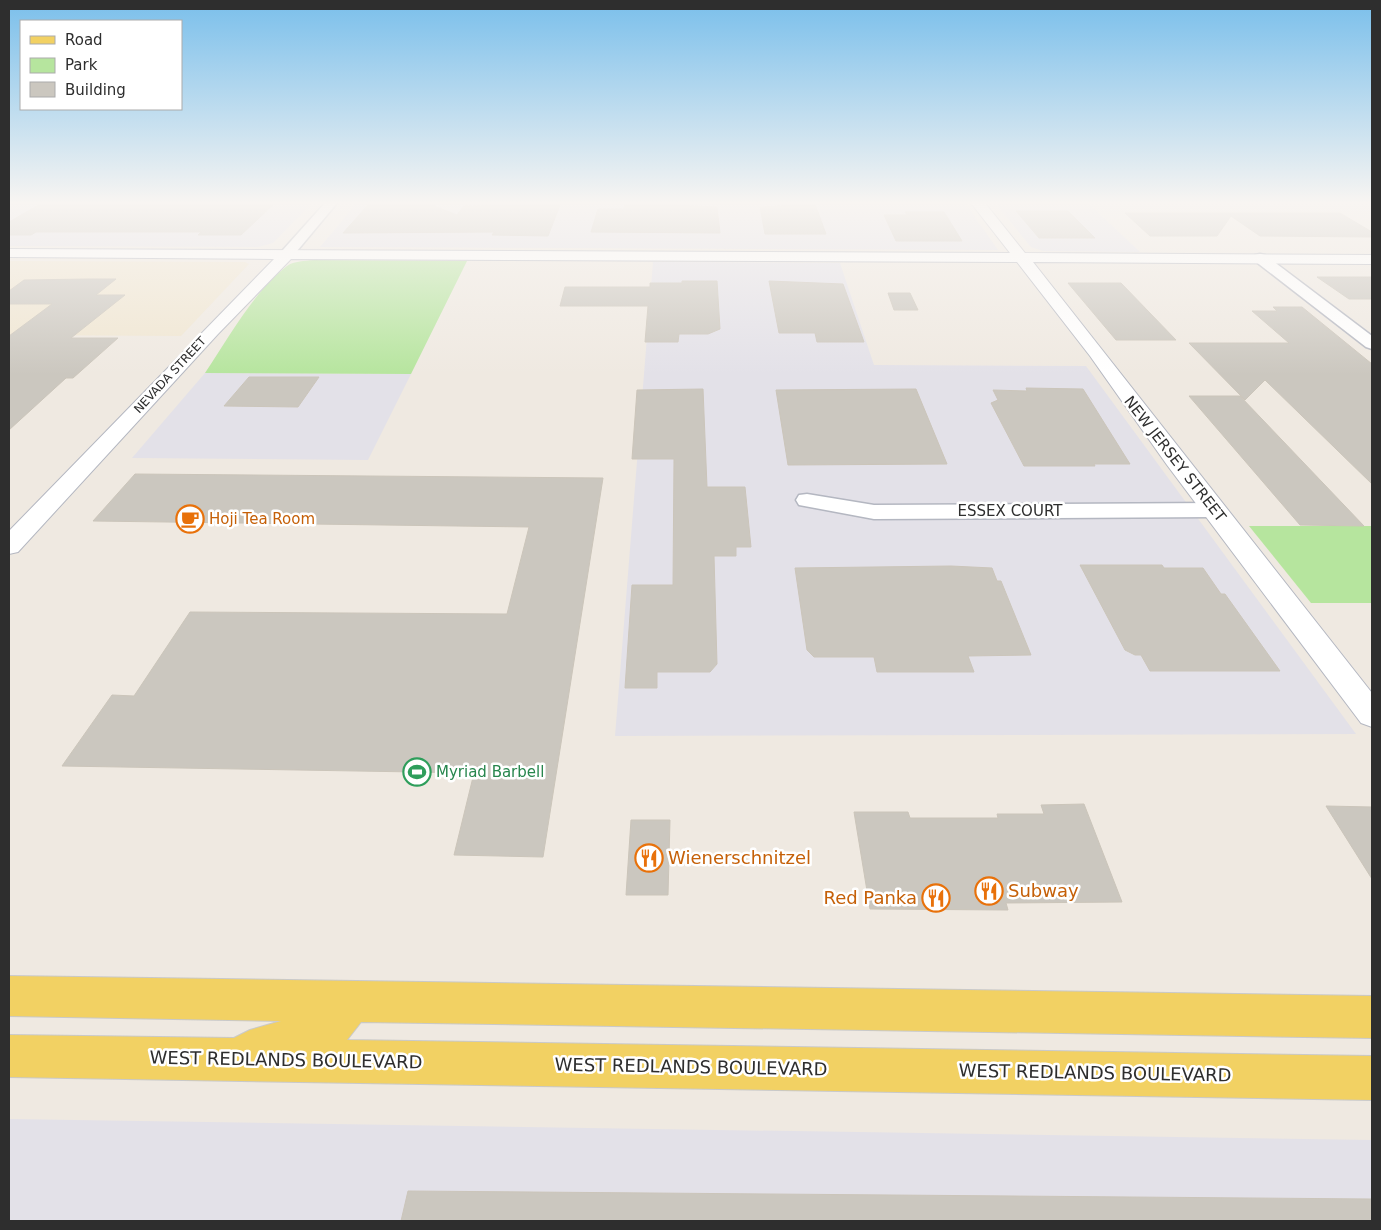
<svg xmlns="http://www.w3.org/2000/svg" width="1381" height="1230" viewBox="0 0 1381 1230" font-family="'DejaVu Sans',sans-serif">
<style>
.industrial{fill:#e3e1e8}
.education{fill:#f0e6d1}
.green{fill:#b6e59e}
.building{fill:#cbc7bf;stroke:#cbc5ba}
.lines{fill:none;stroke-linecap:round;stroke-linejoin:round}
.street-casing{stroke:#b4b7c1;stroke-width:3}
.secondary-casing{stroke:#b4b7c1;stroke-width:2}
.primary-casing{stroke:#c9c9c9;stroke-width:2}
.street{fill:#fff;fill-rule:evenodd}
.secondary{fill:#fff;fill-rule:evenodd}
.primary{fill:#f2d163;fill-rule:evenodd}
.labels{text-anchor:middle;stroke-width:5;stroke-linejoin:round;paint-order:stroke}
.far-street-label{font-size:12px;fill:#2e2e2e;stroke:#fff}
.street-label{font-size:15px;fill:#2e2e2e;stroke:#fff}
.food-label{font-size:15px;fill:#c56008;stroke:#fff;text-anchor:start}
.leisure-label{font-size:15px;fill:#27864d;stroke:#fff;text-anchor:start}
.near-food-label{font-size:18px;fill:#c56008;stroke:#fff;text-anchor:start}
.near-street-label{font-size:18px;fill:#2e2e2e;stroke:#fff}
</style>
<rect width="100%" height="100%" fill="#efe9e1"/>
<g class="industrial">
<path d="M9,203H312L273,243L258,247L9,246Z"/>
<path d="M357,203H965L998,250L320,247Z"/>
<path d="M995,203H1088L1140,252L1043,251L1031,247Z"/>
<path d="M653,262L840,263L874,365L1086,366L1356,734L615,736Z"/>
<path d="M205,373L411,374L368,460L132,458Z"/>
<path d="M9,1119L1372,1140V1221H9Z"/>
</g>
<path class="education" d="M9,261L245,262L249,264L181,336L9,335Z"/>
<g class="green">
<path d="M313,260L467,261L411,374L205,373C228,339 254,291 287,266C294,261 305,261 313,260Z"/>
<path d="M1249,526H1372V603H1311Z"/>
</g>
<g class="building">
<path d="M42,203H275L241,235H198L201,232H36L31,235H9V222Z"/>
<path d="M625,203L717,207L720,233L591,232L598,209H624Z"/>
<path d="M815,204L826,234H765L760,207Z"/>
<path d="M368,205H432L457,215L464,206L560,205L548,236L492,235L494,232L343,233Z"/>
<path d="M1016,211H1068L1095,238H1039Z"/>
<path d="M905,212H944L962,241H896L884,215H907Z"/>
<path d="M1125,213H1340L1372,232V237L1260,236L1231,216L1217,236H1150Z"/>
<path d="M1317,277H1372V299H1349Z"/>
<path d="M88,279H116L96,295H125L71,338H118L73,378H66L9,430V336L52,304H9V291L24,280Z"/>
<path d="M682,281H717L720,329L708,334H679L678,342H645L648,306H560L565,287H650V283H682Z"/>
<path d="M769,281L843,284L864,342H817L815,333H779Z"/>
<path d="M1068,283H1121L1176,340H1116Z"/>
<path d="M888,293H910L918,310H894Z"/>
<path d="M1273,307H1302L1372,364V484L1265,380L1245,400L1189,343H1289L1252,311H1277Z"/>
<path d="M249,377H319L298,407L224,406Z"/>
<path d="M1026,388L1083,389L1130,464H1094L1095,466H1024L991,403L998,400L993,390L1027,391Z"/>
<path d="M703,389L707,487H745L751,547H736V556H714L717,664L710,672H657V688H625L632,585H673L674,459H632L637,390Z"/>
<path d="M916,389L947,464L788,465L776,390Z"/>
<path d="M1189,396H1240L1364,526L1300,525Z"/>
<path d="M135,474L603,478L543,857L454,855L474,773L62,766L112,695L134,696L190,612L507,614L529,527L93,521Z"/>
<path d="M1080,565H1162L1164,568H1203L1221,594H1225L1280,671H1150L1141,655H1135L1125,650Z"/>
<path d="M951,566L992,568L997,581H1001L1031,655L968,656L974,672H877L874,657H814L807,650L795,568Z"/>
<path d="M1084,804L1122,902L1006,903L1008,910L870,909L854,812H908L910,818H998L997,814H1044L1041,805Z"/>
<path d="M1326,806L1372,807V879Z"/>
<path d="M631,820H670L668,895H626Z"/>
<path d="M408,1191L1372,1199V1221H401Z"/>
</g>
<g class="lines">
<g class="street-casing">
<g id="street">
<path d="M325,203H337L292,257H282L280,254L282,251Z"/>
<path d="M1260,254L1265,255L1372,336V349L1366,347L1255,261L1253,258L1255,255Z"/>
<path d="M807,494L874,505L1215,503L1223,505L1226,510L1223,515L1215,517L874,519L799,505L796,500L799,495Z"/>
</g>
</g>
<g class="secondary-casing">
<path id="secondary" d="M971,203H985L1025,253L1372,255V264L1033,262L1372,693V727L1361,723L1167,465L1090,356L1017,262L291,259L218,334L18,552L9,554V531L274,259L9,257V249L1010,253Z"/>
</g>
<g class="primary-casing">
<path id="primary" d="M9,976L1372,996V1038L361,1022L347,1040L1372,1056V1100L9,1077V1035L234,1038L250,1030L281,1021L9,1016Z"/>
</g>
<use href="#street" class="street"/>
<use href="#secondary" class="secondary"/>
<use href="#primary" class="primary"/>
</g>
<linearGradient id="sky" x2="0" y2="1"><stop stop-color="#7abfeb"/><stop offset="0.54" stop-color="#f8f5f2"/><stop offset="1" stop-color="#f8f5f2" stop-opacity="0"/></linearGradient>
<rect width="1381" height="375" fill="url(#sky)"/>
<defs>
<g id="cafe-ring" transform="scale(1.4375)"><circle r="9.5" fill="#fff" stroke="#e8710a" stroke-width="1.5"/><path d="M-5.5-4.5H6V0H3Q3 3.5 0 3.5H-2.5Q-5.5 3.5-5.5 0ZM3-3.2v2h1.7v-2ZM-6 4.5H4V6H-6Z" fill="#e8710a"/></g>
<g id="stadium-ring" transform="scale(1.4375)"><circle r="9.5" fill="#fff" stroke="#2e9e5b" stroke-width="1.5"/><path d="M0-5a6.5 5 0 1 0 0 10a6.5 5 0 1 0 0-10ZM-3.5-1.8h7v3.6h-7Z" fill="#2e9e5b"/></g>
<g id="restaurant-ring" transform="scale(1.4375)"><circle r="9.5" fill="#fff" stroke="#e8710a" stroke-width="1.5"/><path d="M-5-6h1v4h1v-4h1v4h1v-4h1v5L-1.5 .5V6h-2V.5L-5-1ZM5-6V6H3V1.5H1.5Q1.5-4 5-6Z" fill="#e8710a"/></g>
</defs>
<g fill-rule="evenodd">
<use href="#cafe-ring" x="190" y="519"/>
<use href="#stadium-ring" x="417" y="772"/>
<use href="#restaurant-ring" x="649" y="858"/>
<use href="#restaurant-ring" x="989" y="891"/>
<use href="#restaurant-ring" x="936" y="898"/>
</g>
<g class="labels">
<g class="far-street-label">
<text transform="translate(170 375) rotate(-47)" y="4">NEVADA STREET</text>
</g>
<g class="street-label">
<text transform="translate(1175 459) rotate(52)" y="5">NEW JERSEY STREET</text>
<text x="1010" y="516">ESSEX COURT</text>
</g>
<g class="food-label">
<text x="209" y="524">Hoji Tea Room</text>
</g>
<g class="leisure-label">
<text x="436" y="777">Myriad Barbell</text>
</g>
<g class="near-food-label">
<text x="668" y="864">Wienerschnitzel</text>
<text x="1008" y="897">Subway</text>
<text x="917" y="904" text-anchor="end">Red Panka</text>
</g>
<g class="near-street-label">
<text transform="translate(286 1060) rotate(1)" y="6">WEST REDLANDS BOULEVARD</text>
<text transform="translate(691 1067) rotate(1)" y="6">WEST REDLANDS BOULEVARD</text>
<text transform="translate(1095 1073) rotate(1)" y="6">WEST REDLANDS BOULEVARD</text>
</g>
</g>
<rect width="1381" height="1230" fill="none" stroke="#2e2e2e" stroke-width="20"/>
<rect x="20" y="20" width="162" height="90" fill="#ffffff" stroke="#ababab"/>
<rect x="30" y="36" width="25" height="8" fill="#f2d163" stroke="#ababab"/>
<text x="65" y="45" font-size="15" fill="#2e2e2e">Road</text>
<rect x="30" y="58" width="25" height="15" fill="#b6e59e" stroke="#ababab"/>
<text x="65" y="70" font-size="15" fill="#2e2e2e">Park</text>
<rect x="30" y="82" width="25" height="15" fill="#cbc7bf" stroke="#ababab"/>
<text x="65" y="95" font-size="15" fill="#2e2e2e">Building</text>
</svg>
